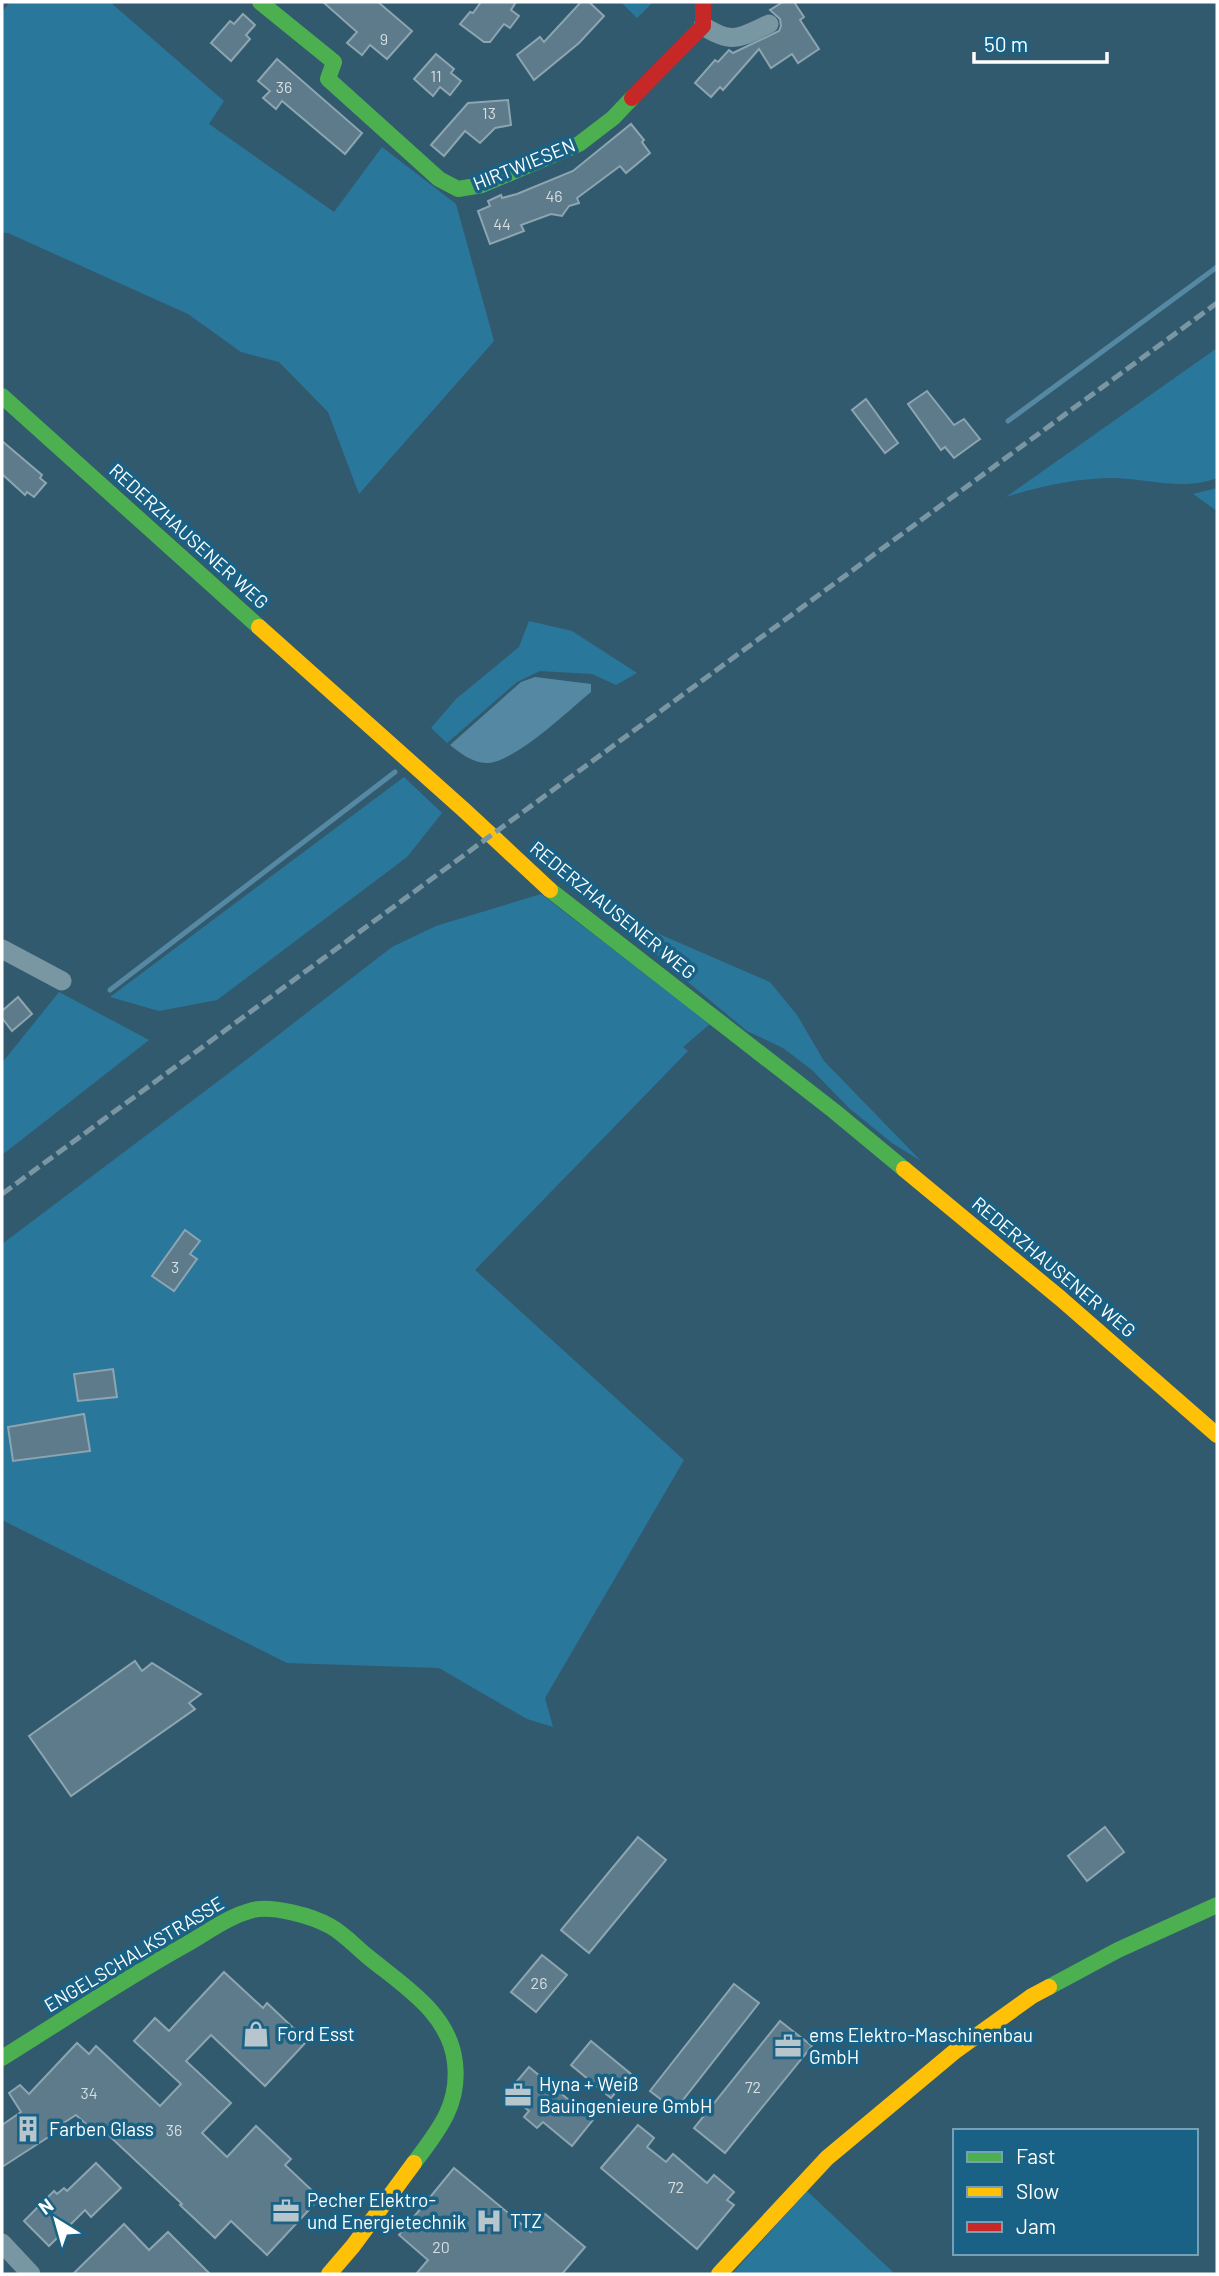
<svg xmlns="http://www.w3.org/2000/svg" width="1219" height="2276" viewBox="0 0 1219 2276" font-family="Barlow,sans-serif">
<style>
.green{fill:#2a779c}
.water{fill:#5589a3}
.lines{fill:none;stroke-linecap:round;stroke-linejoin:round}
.stream{stroke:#5589a3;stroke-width:5}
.building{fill:#5d7b8a;stroke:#8ca5b1;stroke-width:2}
.street{stroke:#7996a3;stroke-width:19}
.fast{stroke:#4caf50;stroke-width:16}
.slow{stroke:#ffc107;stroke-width:16}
.jam{stroke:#c62828;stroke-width:16}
.rail{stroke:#7a96a3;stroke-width:5;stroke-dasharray:12 5;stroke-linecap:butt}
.labels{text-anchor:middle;stroke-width:7;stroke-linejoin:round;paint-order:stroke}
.number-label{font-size:16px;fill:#d6dee2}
.street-label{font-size:19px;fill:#fff;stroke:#196286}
.poi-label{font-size:19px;fill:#fff;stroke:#196286;text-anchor:start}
</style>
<rect width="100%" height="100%" fill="#325a6e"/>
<g class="green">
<path d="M10,2H110L224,101L209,124L334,212L382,147L456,204L494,341L359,494L328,412L279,362L241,352L188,314L8,233H2V12Z"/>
<path d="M621,2H653L637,18Z"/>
<path d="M1217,348V478C1184,491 1149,479 1114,478C1077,478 1041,486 1006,497Z"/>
<path d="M1217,488V511L1193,494Z"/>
<path d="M529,621L572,631L637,673L616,685L592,674L540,671L517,682L447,743L431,728L456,699L519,647Z"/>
<path d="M404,777L442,813L407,857L217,1000L159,1011L110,997Z"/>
<path d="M541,894L710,1024L683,1047L688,1051L475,1270L684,1460L545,1698L553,1727L527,1719L439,1668L287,1663L2,1520V1244L229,1073L392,947L436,926Z"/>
<path d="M636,924L770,982L797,1015L824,1061L921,1161L892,1143L849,1108L812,1070L783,1048L747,1031L659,958Z"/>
<path d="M59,992L149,1040L2,1155V1063Z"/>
<path d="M807,2191L895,2274H732Z"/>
</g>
<path class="water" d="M535,677L591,684V692C568,711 516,761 488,763C474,764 460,753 450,745L521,682Z"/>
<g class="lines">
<g class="stream">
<path d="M1008,421L1217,267"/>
<path d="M110,990L395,772"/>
</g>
</g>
<g class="building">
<path d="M323,2H378L412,31L387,59L370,45L362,55L347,43L357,32Z"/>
<path d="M481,2H516L511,10L519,16L510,28L504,24L490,42H484L460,24L470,12L473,13Z"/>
<path d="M581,2H589L604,16L579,43L534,80L517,55L540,37L544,42Z"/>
<path d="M783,2H794L804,17L800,20L819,49L798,63L792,54L771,68L759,49L723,90L720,87L711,97L695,83L715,60L718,62L729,50L733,53L779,31L781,26L780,19L770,10Z"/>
<path d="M243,14L255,25L246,35L250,39L231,61L211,43L230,21L234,24Z"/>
<path d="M436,54L454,69L451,73L461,81L450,95L440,87L433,96L414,79Z"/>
<path d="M277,59L362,133L345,154L282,101L276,109L263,98L270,91L258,81Z"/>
<path d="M508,100L511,125L495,128L480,143L465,131L444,156L431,145L468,103Z"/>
<path d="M631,124L644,140L642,142L650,153L626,173L620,166L577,198L579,203L569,206L562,216L551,214L521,225L524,231L490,244L478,211L490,206L488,201L501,195L502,198L517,194L573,171Z"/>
<path d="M927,391L954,425L964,419L980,439L954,458L945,447L941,450L908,404Z"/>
<path d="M866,399L898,443L885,453L852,410Z"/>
<path d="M2,441L42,475L40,478L46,483L34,497L27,492L25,495L2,474Z"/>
<path d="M18,997L32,1014L12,1031L2,1018V1011Z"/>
<path d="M185,1230L200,1241L190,1254L197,1259L174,1291L152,1276Z"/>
<path d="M113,1369L117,1397L78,1401L74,1374Z"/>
<path d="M84,1414L90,1451L13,1461L8,1427Z"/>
<path d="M135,1661L142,1671L152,1663L201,1694L189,1703L195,1709L71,1796L29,1736Z"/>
<path d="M1105,1827L1124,1852L1087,1881L1068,1856Z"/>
<path d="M638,1837L666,1860L589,1953L561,1930Z"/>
<path d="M542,1955L567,1975L536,2012L511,1992Z"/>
<path d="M224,1972L263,2008L267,2003L307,2041L265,2086L211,2035L186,2061L231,2103L202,2133L227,2157L256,2126L291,2159L285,2165L320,2198L267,2255L231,2221L215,2238L180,2205L182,2204L103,2130L99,2136L76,2115L48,2133L50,2136L2,2167V2125L21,2112L9,2093L20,2085L29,2094L77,2043L89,2054L96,2046L160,2106L181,2084L134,2041L155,2018L169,2031Z"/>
<path d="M734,1984L759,2003L675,2110L650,2091Z"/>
<path d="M780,2021L812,2046L725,2153L694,2128Z"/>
<path d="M591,2041L631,2074L611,2098L571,2065Z"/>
<path d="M529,2067L593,2120L572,2146L543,2122L537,2128L524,2117L529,2111L507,2093Z"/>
<path d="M638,2125L654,2138L647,2147L666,2162L673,2154L707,2183L714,2175L734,2192L727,2200L734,2205L697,2249L601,2168Z"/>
<path d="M96,2163L121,2188L91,2217L85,2210L49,2246L24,2221L54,2191L57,2194L64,2188L67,2191Z"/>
<path d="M454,2168L531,2232L545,2214L585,2247L562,2274H416L428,2260L399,2235Z"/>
<path d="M124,2224L149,2250L168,2232L210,2274H73Z"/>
</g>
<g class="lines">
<g class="street">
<path d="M703,26C733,45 739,38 769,24"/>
<path d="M2,949L62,981"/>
<path d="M2,2243L31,2274"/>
</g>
<g class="fast">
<path d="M260,2L334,62L328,79L439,179L458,189L482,185L579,144L613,118L632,98"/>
<path d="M2,396L259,627"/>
<path d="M550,890L834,1111L904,1169"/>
<path d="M1049,1987L1118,1950L1217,1905"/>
<path d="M2,2058C63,2020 124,1979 187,1944C208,1932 229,1916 253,1910C272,1905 312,1916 330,1926C343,1933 355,1946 367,1956C402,1985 450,2013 455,2063C460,2105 438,2131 414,2163"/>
</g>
<g class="slow">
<path d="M259,627L464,810L550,890"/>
<path d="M904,1169L1060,1298L1217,1435"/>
<path d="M329,2274L353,2246L414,2163"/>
<path d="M719,2274L827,2158L954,2052L1032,1996L1049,1987"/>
</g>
<path class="jam" d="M632,98L703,26V2"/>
<path class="rail" d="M2,1194L1217,303"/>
</g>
<defs>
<g id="shop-bare" transform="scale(2.1)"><path d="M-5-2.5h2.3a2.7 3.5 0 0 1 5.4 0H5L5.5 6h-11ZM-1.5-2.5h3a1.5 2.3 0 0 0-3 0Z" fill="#b7c5cc" stroke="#196286" stroke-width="2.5" paint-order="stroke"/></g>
<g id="office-bare" transform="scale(2.1)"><path d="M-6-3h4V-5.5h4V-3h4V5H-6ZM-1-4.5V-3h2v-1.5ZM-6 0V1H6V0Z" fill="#b7c5cc" stroke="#196286" stroke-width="2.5" paint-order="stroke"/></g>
<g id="building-bare" transform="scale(2.1)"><path d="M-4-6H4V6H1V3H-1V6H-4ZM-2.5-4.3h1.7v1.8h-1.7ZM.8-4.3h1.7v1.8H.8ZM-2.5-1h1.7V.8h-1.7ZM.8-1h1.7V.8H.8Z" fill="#b7c5cc" stroke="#196286" stroke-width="2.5" paint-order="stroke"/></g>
<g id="hospital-bare" transform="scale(2.1)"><path d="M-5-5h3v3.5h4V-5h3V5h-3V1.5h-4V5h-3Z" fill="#b7c5cc" stroke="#196286" stroke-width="2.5" paint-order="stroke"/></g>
</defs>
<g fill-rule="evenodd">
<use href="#shop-bare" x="256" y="2034"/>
<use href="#office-bare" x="788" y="2046"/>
<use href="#office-bare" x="518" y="2095"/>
<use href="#building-bare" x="28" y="2129"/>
<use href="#office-bare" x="286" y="2211"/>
<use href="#hospital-bare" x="489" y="2221"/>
</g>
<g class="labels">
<g class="number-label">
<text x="384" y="45">9</text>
<text x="436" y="82">11</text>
<text x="284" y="93">36</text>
<text x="489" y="119">13</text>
<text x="554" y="202">46</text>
<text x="502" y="230">44</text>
<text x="175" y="1273">3</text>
<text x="539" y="1989">26</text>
<text x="753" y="2093">72</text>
<text x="89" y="2099">34</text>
<text x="174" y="2136">36</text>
<text x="676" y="2193">72</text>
<text x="441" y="2253">20</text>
</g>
<g class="street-label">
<text transform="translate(524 164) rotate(-22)" y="7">HIRTWIESEN</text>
<text transform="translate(189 536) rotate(42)" y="7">REDERZHAUSENER WEG</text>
<text transform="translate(613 910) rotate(39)" y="7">REDERZHAUSENER WEG</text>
<text transform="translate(1054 1267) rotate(40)" y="7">REDERZHAUSENER WEG</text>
<text transform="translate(134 1954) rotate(-31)" y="7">ENGELSCHALKSTRASSE</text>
</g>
<g class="poi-label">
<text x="277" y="2041">Ford Esst</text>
<text x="809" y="2042">ems Elektro-Maschinenbau<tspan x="809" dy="22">GmbH</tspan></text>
<text x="539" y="2091">Hyna + Weiß<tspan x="539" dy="22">Bauingenieure GmbH</tspan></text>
<text x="49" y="2136">Farben Glass</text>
<text x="307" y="2207">Pecher Elektro-<tspan x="307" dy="22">und Energietechnik</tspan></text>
<text x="510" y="2228">TTZ</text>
</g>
</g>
<rect width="1219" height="2276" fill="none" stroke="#ffffff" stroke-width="7"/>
<rect x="953" y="2129" width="245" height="126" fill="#196286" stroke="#75a1b6" stroke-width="2"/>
<rect x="967" y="2152" width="35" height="10" fill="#4caf50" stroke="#75a1b6" stroke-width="2"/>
<text x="1016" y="2164" font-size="21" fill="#ffffff">Fast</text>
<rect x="967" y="2187" width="35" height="10" fill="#ffc107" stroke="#75a1b6" stroke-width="2"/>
<text x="1016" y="2199" font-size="21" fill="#ffffff">Slow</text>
<rect x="967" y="2222" width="35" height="10" fill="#c62828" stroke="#75a1b6" stroke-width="2"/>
<text x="1016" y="2234" font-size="21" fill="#ffffff">Jam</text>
<g transform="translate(56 2220) rotate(323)" stroke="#196286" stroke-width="5" paint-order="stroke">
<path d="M0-5L12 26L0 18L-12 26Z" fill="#ffffff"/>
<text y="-10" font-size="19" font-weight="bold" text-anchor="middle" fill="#ffffff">N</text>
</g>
<path d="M974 52v10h133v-10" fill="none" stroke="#ffffff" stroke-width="3.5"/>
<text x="984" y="52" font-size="21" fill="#ffffff" stroke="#196286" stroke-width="5" paint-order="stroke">50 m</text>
</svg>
